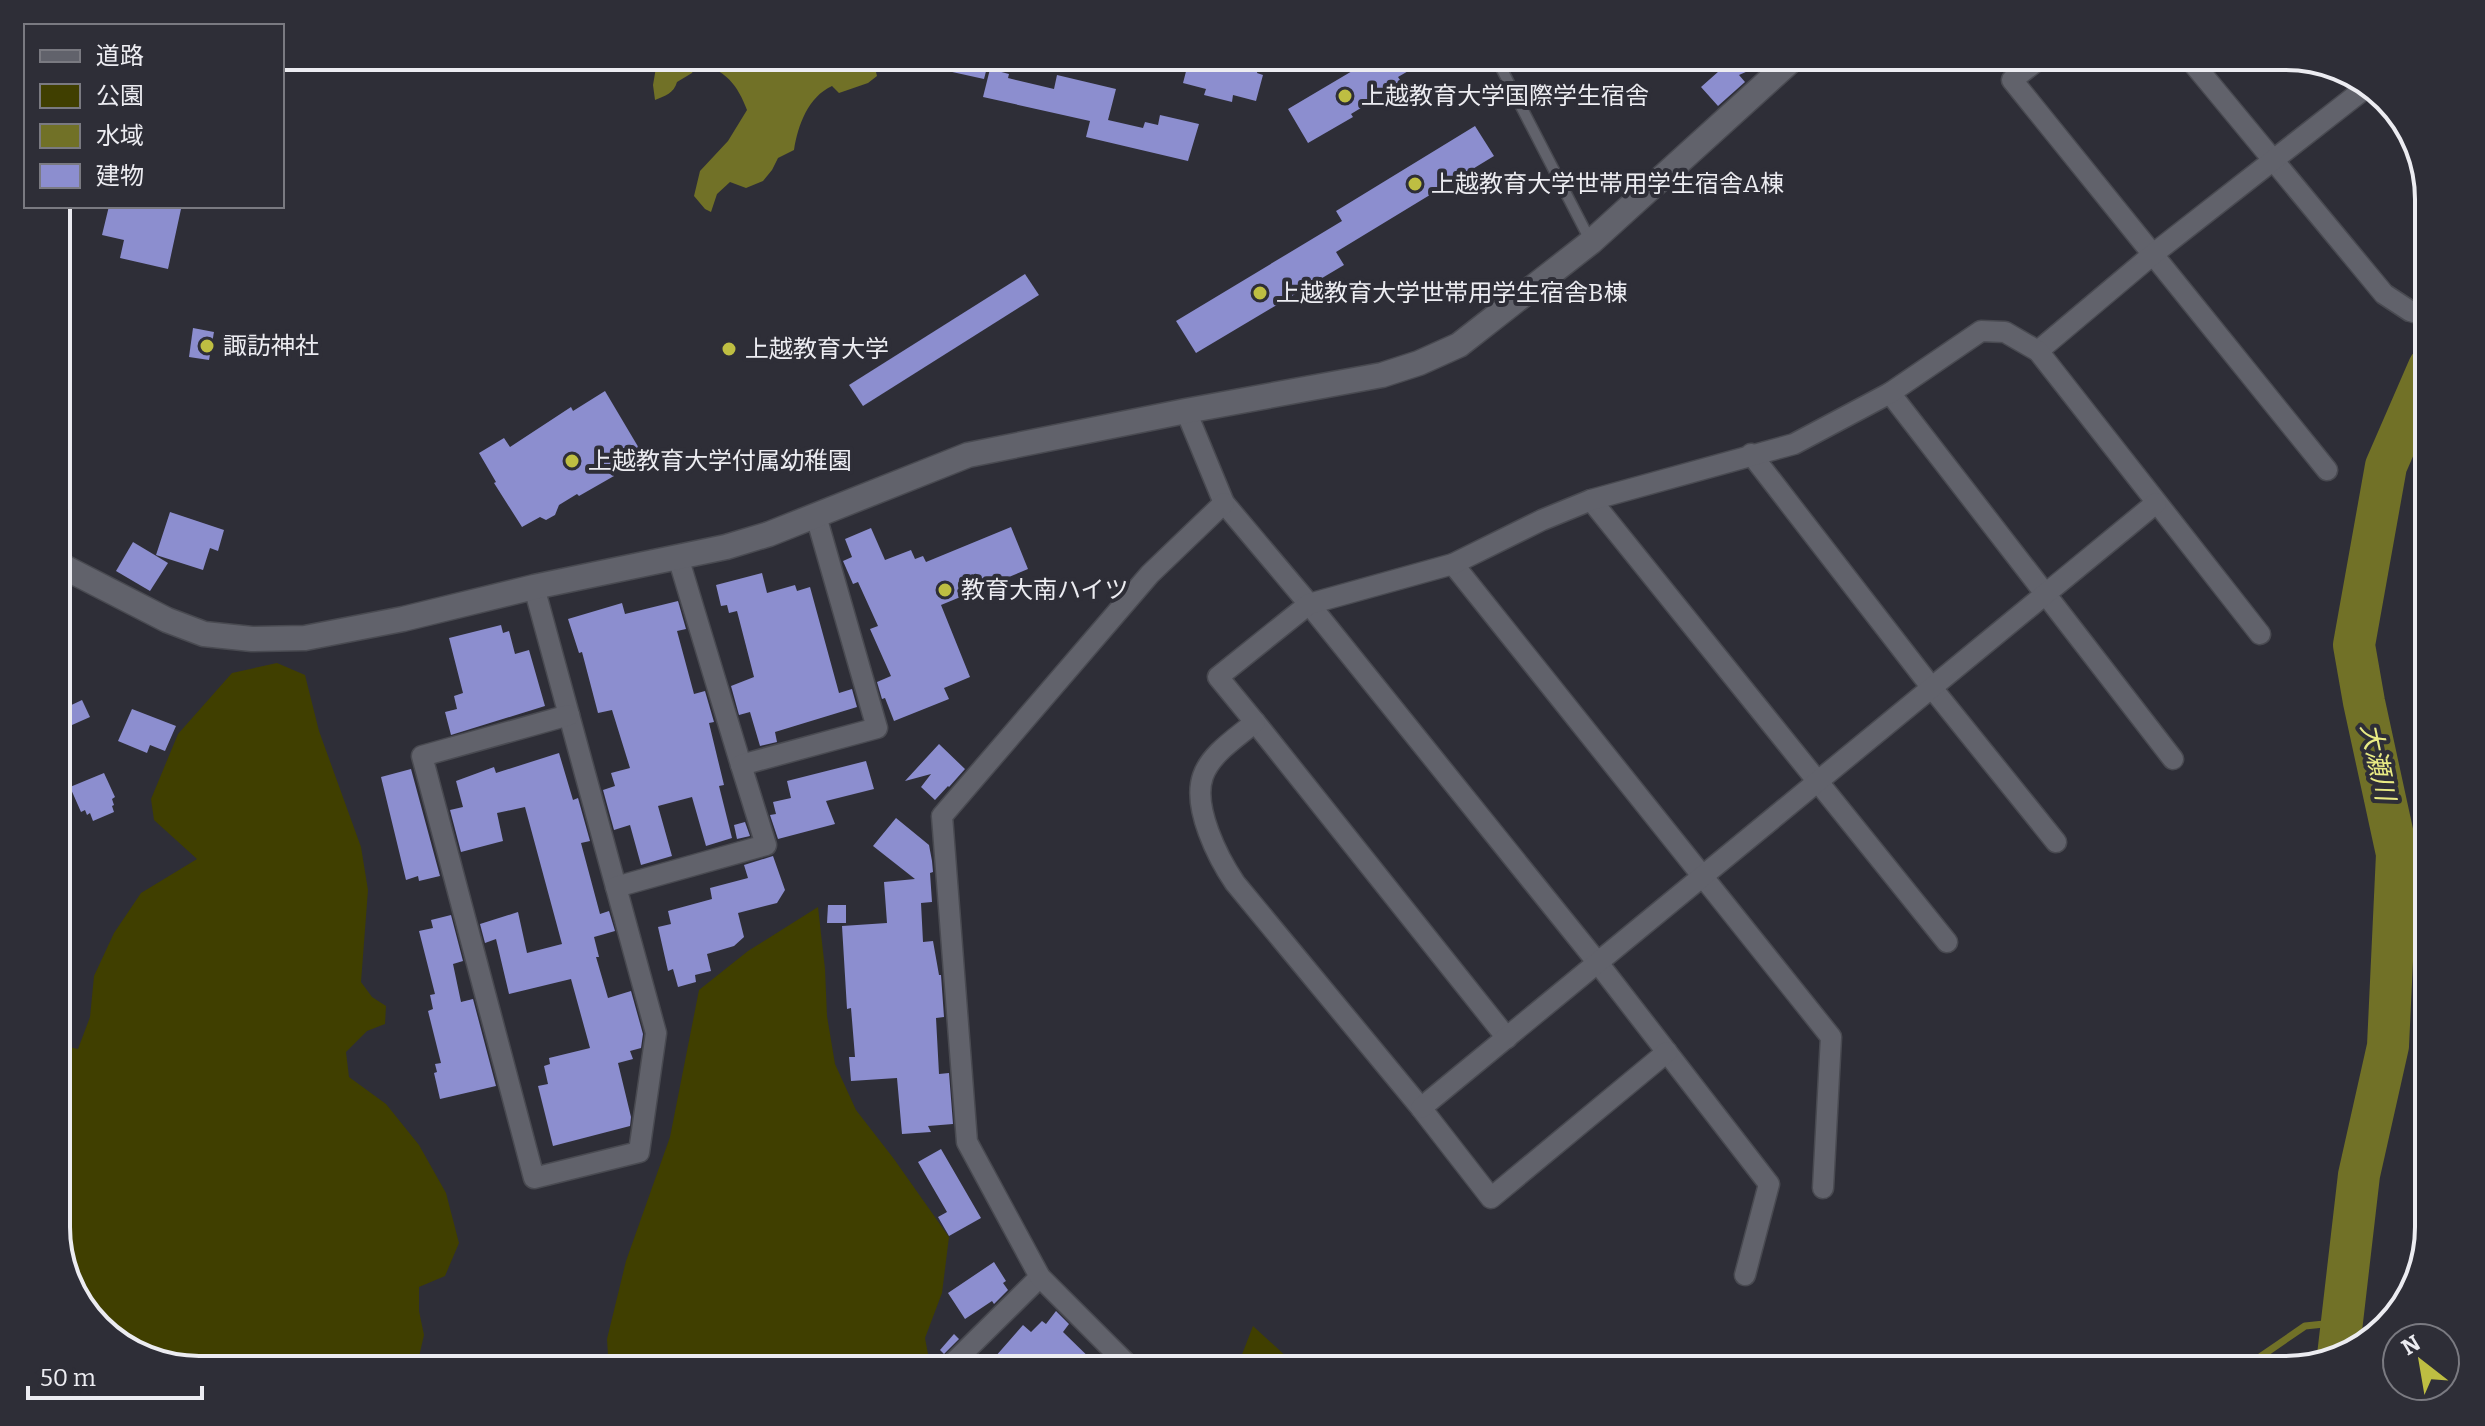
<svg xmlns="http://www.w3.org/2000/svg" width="2485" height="1426" viewBox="0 0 2485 1426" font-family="Bitter,'Noto Sans JP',serif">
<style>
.green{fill:#403f00}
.water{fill:#717127}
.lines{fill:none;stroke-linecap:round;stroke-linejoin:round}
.stream{stroke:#717127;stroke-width:7}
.river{stroke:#717127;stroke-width:42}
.building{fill:#8c8ecf}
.service-casing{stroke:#494a51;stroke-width:13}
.minor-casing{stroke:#494a51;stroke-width:23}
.tertiary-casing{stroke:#494a51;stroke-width:27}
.service{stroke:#61626b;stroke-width:10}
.minor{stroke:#61626b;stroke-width:20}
.tertiary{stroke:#61626b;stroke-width:24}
.poi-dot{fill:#bebe42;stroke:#2e2e37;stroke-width:3}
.labels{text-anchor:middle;stroke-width:8;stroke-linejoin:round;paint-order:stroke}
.poi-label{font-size:24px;fill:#ececf1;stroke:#2e2e37;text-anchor:start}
.water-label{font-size:26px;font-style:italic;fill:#e9eb84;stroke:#2e2e37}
.rim{fill:none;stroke:#ececf1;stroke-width:4}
</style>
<rect width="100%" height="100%" fill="#2e2e37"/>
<g class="green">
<path d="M277,663L305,675L319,731L361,847L368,890L361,982L372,997L386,1006L385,1024L367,1031L346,1052L349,1077L386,1104L419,1145L446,1193L459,1243L445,1276L419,1287V1311L424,1335L416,1370H199L128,1351L80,1306L56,1236V1044L78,1049L90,1017L94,976L114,933L141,893L197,859L154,820L151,799L178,734L232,673Z"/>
<path d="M818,907L825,969L827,1016L835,1064L856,1110L894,1159L949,1237L942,1293L925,1338L931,1370H866L856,1361L854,1370H609L607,1339L626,1261L670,1137L699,990L748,951Z"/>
<path d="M1253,1326L1301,1370H1236Z"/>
</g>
<path class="water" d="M658,56H817C823,58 830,59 837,61C851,68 858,75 875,68L877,76L868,83L839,93L832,86C808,97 798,125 794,150L778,158L772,170L763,181L746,188L730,182L717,194L711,212L705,209L694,196L700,171L728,141L747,110C738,86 725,67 696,65L692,73L677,82C674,93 665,96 655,100L653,85Z"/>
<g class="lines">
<path class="stream" d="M2241,1370L2305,1326L2343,1322"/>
<path class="river" d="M2338,1356L2359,1175L2388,1046L2397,854L2364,702L2354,645L2386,466L2429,367"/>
</g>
<g class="building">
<path d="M917,56H990L984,79L916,64Z"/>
<path d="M1190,56H1261L1257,73L1263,75L1256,101L1233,95L1232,102L1204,95L1206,89L1183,83Z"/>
<path d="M1360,56H1434L1398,77L1402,83L1351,114L1353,117L1308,143L1288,109L1364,64Z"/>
<path d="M1736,56H1774L1766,63L1739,75L1745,82L1718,106L1701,87Z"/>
<path d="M990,69L1009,74L1008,78L1054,89L1057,75L1116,89L1108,120L1143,128L1145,122L1158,125L1160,115L1199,124L1188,161L1086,137L1090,121L983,97Z"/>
<path d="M1475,126L1494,156L1336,252L1344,265L1196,353L1176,321L1342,221L1336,211Z"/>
<path d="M109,206H166L181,209L168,269L120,258L124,240L102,235Z"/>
<path d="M1025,274L1039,295L863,406L849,385Z"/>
<path d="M193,328L214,332L209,360L189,357Z"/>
<path d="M605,391L643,455L612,472L614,476L579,496L577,494L559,505L555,515L546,520L540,517L522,527L494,483L496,482L479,453L504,438L510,447L571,407L573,411Z"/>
<path d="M170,512L224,530L218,551L210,548L203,570L156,555Z"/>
<path d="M1011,527L1028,569L941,605L970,677L944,688L949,699L894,721L885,698L882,699L877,682L891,676L870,629L878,626L858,582L853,584L843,561L852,557L845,539L871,528L885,560L911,550L915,559L923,556L926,562Z"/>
<path d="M133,542L168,563L150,591L116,571Z"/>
<path d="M762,573L767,593L795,585L797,591L810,587L839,693L852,689L857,707L775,732L777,742L760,746L750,712L739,715L731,686L754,677L737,611L729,613L727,605L721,606L716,585Z"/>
<path d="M678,601L686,629L677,631L694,694L705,691L714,722L709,723L724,785L719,786L732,838L706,846L692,797L658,806L672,856L641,865L630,825L614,830L603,790L615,786L611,773L630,768L612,710L598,713L582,652L579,653L568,619L622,603L625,614Z"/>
<path d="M501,625L503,633L509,631L515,654L529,650L545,706L451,735L445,712L457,709L454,696L463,693L449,638Z"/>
<path d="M82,700L90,717L72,725L65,708Z"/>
<path d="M132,709L176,726L165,751L150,745L147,753L118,741Z"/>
<path d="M939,744L965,769L949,787L948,786L935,800L921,787L931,774L905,781Z"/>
<path d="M559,753L573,800L578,798L590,841L581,843L600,914L609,911L615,931L594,937L599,957H596L608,998L631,991L643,1034L641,1048L630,1051L633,1059L618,1063L631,1117L630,1126L553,1146L538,1086L548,1084L544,1066L550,1064L549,1058L590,1048L571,979L509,994L496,939L485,943L480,924L518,912L527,953L562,944L525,807L497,813L503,841L461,852L450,810L463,807L456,781L494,767L496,773Z"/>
<path d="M866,761L874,789L826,801L835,824L778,839L770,815L776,814L773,802L791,798L787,781Z"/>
<path d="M411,769L440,876L419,881L418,876L406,880L381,777Z"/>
<path d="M104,773L115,797L112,799L114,805L112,806L114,812L93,821L90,813L87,815L85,810L81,812L70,787Z"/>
<path d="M896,818L929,845L932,861L933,872L930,873L932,902L921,903L923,942L933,941L939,975H941L944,1017L936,1018L939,1074L949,1073L953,1124L928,1126L931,1132L902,1134L897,1078L851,1081L849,1057H855L851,1008L847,1009L842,926L887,923L884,882L915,879L873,846Z"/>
<path d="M745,822L750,836L737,839L734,825Z"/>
<path d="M773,856L785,890L777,903L738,913L744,937L734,946L707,954L711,971L695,975L696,982L678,987L673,969L668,971L658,927L671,924L668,911L712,899L710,888L748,878L744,865Z"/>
<path d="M828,905H846V923H827Z"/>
<path d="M451,915L463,961L453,964L461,1002L473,999L496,1086L440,1099L434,1073L437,1072L435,1064L441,1063L428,1011L433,1009L430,995L435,994L419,931L433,928L431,920Z"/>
<path d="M941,1149L981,1218L949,1236L938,1217L947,1212L918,1162Z"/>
<path d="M994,1262L1006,1281L1003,1283L1008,1290L994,1304L992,1301L965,1319L948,1293Z"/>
<path d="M1056,1311L1069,1324L1063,1332L1102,1370H972L970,1364L978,1356L988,1365L1023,1325L1031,1332L1042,1321L1046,1324Z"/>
<path d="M954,1334L959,1339L944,1354L940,1350Z"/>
</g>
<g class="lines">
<g class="service-casing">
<path id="service" d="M1495,56L1590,240"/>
</g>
<g class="minor-casing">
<g id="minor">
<path d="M2043,56L2012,80L2327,470"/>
<path d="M2187,56L2384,294L2410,311L2429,316"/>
<path d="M2038,351L2152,255L2368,86"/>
<path d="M1890,393L2173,759"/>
<path d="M1186,411L1224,503L1309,604L1598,963L1769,1184L1745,1275"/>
<path d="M1751,454L1932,688L2056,842"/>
<path d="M1591,500L1947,942"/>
<path d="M678,557L741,765"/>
<path d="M1453,564L1831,1037L1823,1188"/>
<path d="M534,587L616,887"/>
<path d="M569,715L422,756L534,1178L639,1152L656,1033L616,887L766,845L741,765L877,728L816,516"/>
<path d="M1255,722L1507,1038"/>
<path d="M1667,1052L1491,1198L1421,1108L1235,883C1218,858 1192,807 1203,776C1211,753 1238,737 1255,722L1218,677L1309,604L1453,564L1542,520L1591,500L1794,444L1890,393L1981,331L2005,332L2038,351L2260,634"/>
<path d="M1421,1108L2156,503"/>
<path d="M959,1370L952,1364L1040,1277"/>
<path d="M1133,1370L1040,1277L967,1142L942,816L1150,574L1224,503"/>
</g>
</g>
<g class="tertiary-casing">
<path id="tertiary" d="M56,563L167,620L204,634L252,639L305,638L403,619L534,587L726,547L769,534L968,455L1186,411L1382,375L1419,363L1459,345L1591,242L1796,56"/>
</g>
<use href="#service" class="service"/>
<use href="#minor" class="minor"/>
<use href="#tertiary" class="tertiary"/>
</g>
<g class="poi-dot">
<circle cx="1345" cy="96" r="8"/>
<circle cx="1415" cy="184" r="8"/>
<circle cx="1260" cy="293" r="8"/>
<circle cx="207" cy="346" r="8"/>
<circle cx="729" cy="349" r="8"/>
<circle cx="572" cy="461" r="8"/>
<circle cx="945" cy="590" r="8"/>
</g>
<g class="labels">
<g class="poi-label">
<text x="1361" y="104">上越教育大学国際学生宿舎</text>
<text x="1431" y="192">上越教育大学世帯用学生宿舎A棟</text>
<text x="1276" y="301">上越教育大学世帯用学生宿舎B棟</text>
<text x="223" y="354">諏訪神社</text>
<text x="745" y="357">上越教育大学</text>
<text x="588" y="469">上越教育大学付属幼稚園</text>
<text x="961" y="598">教育大南ハイツ</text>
</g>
<g class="water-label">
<text transform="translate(2378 762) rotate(78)" y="9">大瀬川</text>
</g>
</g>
<path d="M0 0H2485V1426H0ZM199 70H2286A129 129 0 0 1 2415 199V1227A129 129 0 0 1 2286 1356H199A129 129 0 0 1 70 1227V199A129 129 0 0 1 199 70Z" fill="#2e2e37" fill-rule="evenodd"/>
<path class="rim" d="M199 70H2286A129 129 0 0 1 2415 199V1227A129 129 0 0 1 2286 1356H199A129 129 0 0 1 70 1227V199A129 129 0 0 1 199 70Z"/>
<rect x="24" y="24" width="260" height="184" fill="#2e2e37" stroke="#7a7a81" stroke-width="2"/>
<rect x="40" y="50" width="40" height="12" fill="#61626b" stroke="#7a7a81" stroke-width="2"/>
<text x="96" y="64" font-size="24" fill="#ececf1">道路</text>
<rect x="40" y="84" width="40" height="24" fill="#403f00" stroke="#7a7a81" stroke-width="2"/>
<text x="96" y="104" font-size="24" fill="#ececf1">公園</text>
<rect x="40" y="124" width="40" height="24" fill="#717127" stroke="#7a7a81" stroke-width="2"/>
<text x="96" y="144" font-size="24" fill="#ececf1">水域</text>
<rect x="40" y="164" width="40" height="24" fill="#8c8ecf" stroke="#7a7a81" stroke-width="2"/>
<text x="96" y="184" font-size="24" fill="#ececf1">建物</text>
<g transform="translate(2421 1362) rotate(329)"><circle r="38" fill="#2e2e37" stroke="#7a7a81" stroke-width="2"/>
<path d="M0-6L14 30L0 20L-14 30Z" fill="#bebe42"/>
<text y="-12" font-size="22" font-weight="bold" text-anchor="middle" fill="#ececf1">N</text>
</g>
<path d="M28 1386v12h174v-12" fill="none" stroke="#ececf1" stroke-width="4"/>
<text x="40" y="1386" font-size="24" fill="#ececf1" stroke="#2e2e37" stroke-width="6" paint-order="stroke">50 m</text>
</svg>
